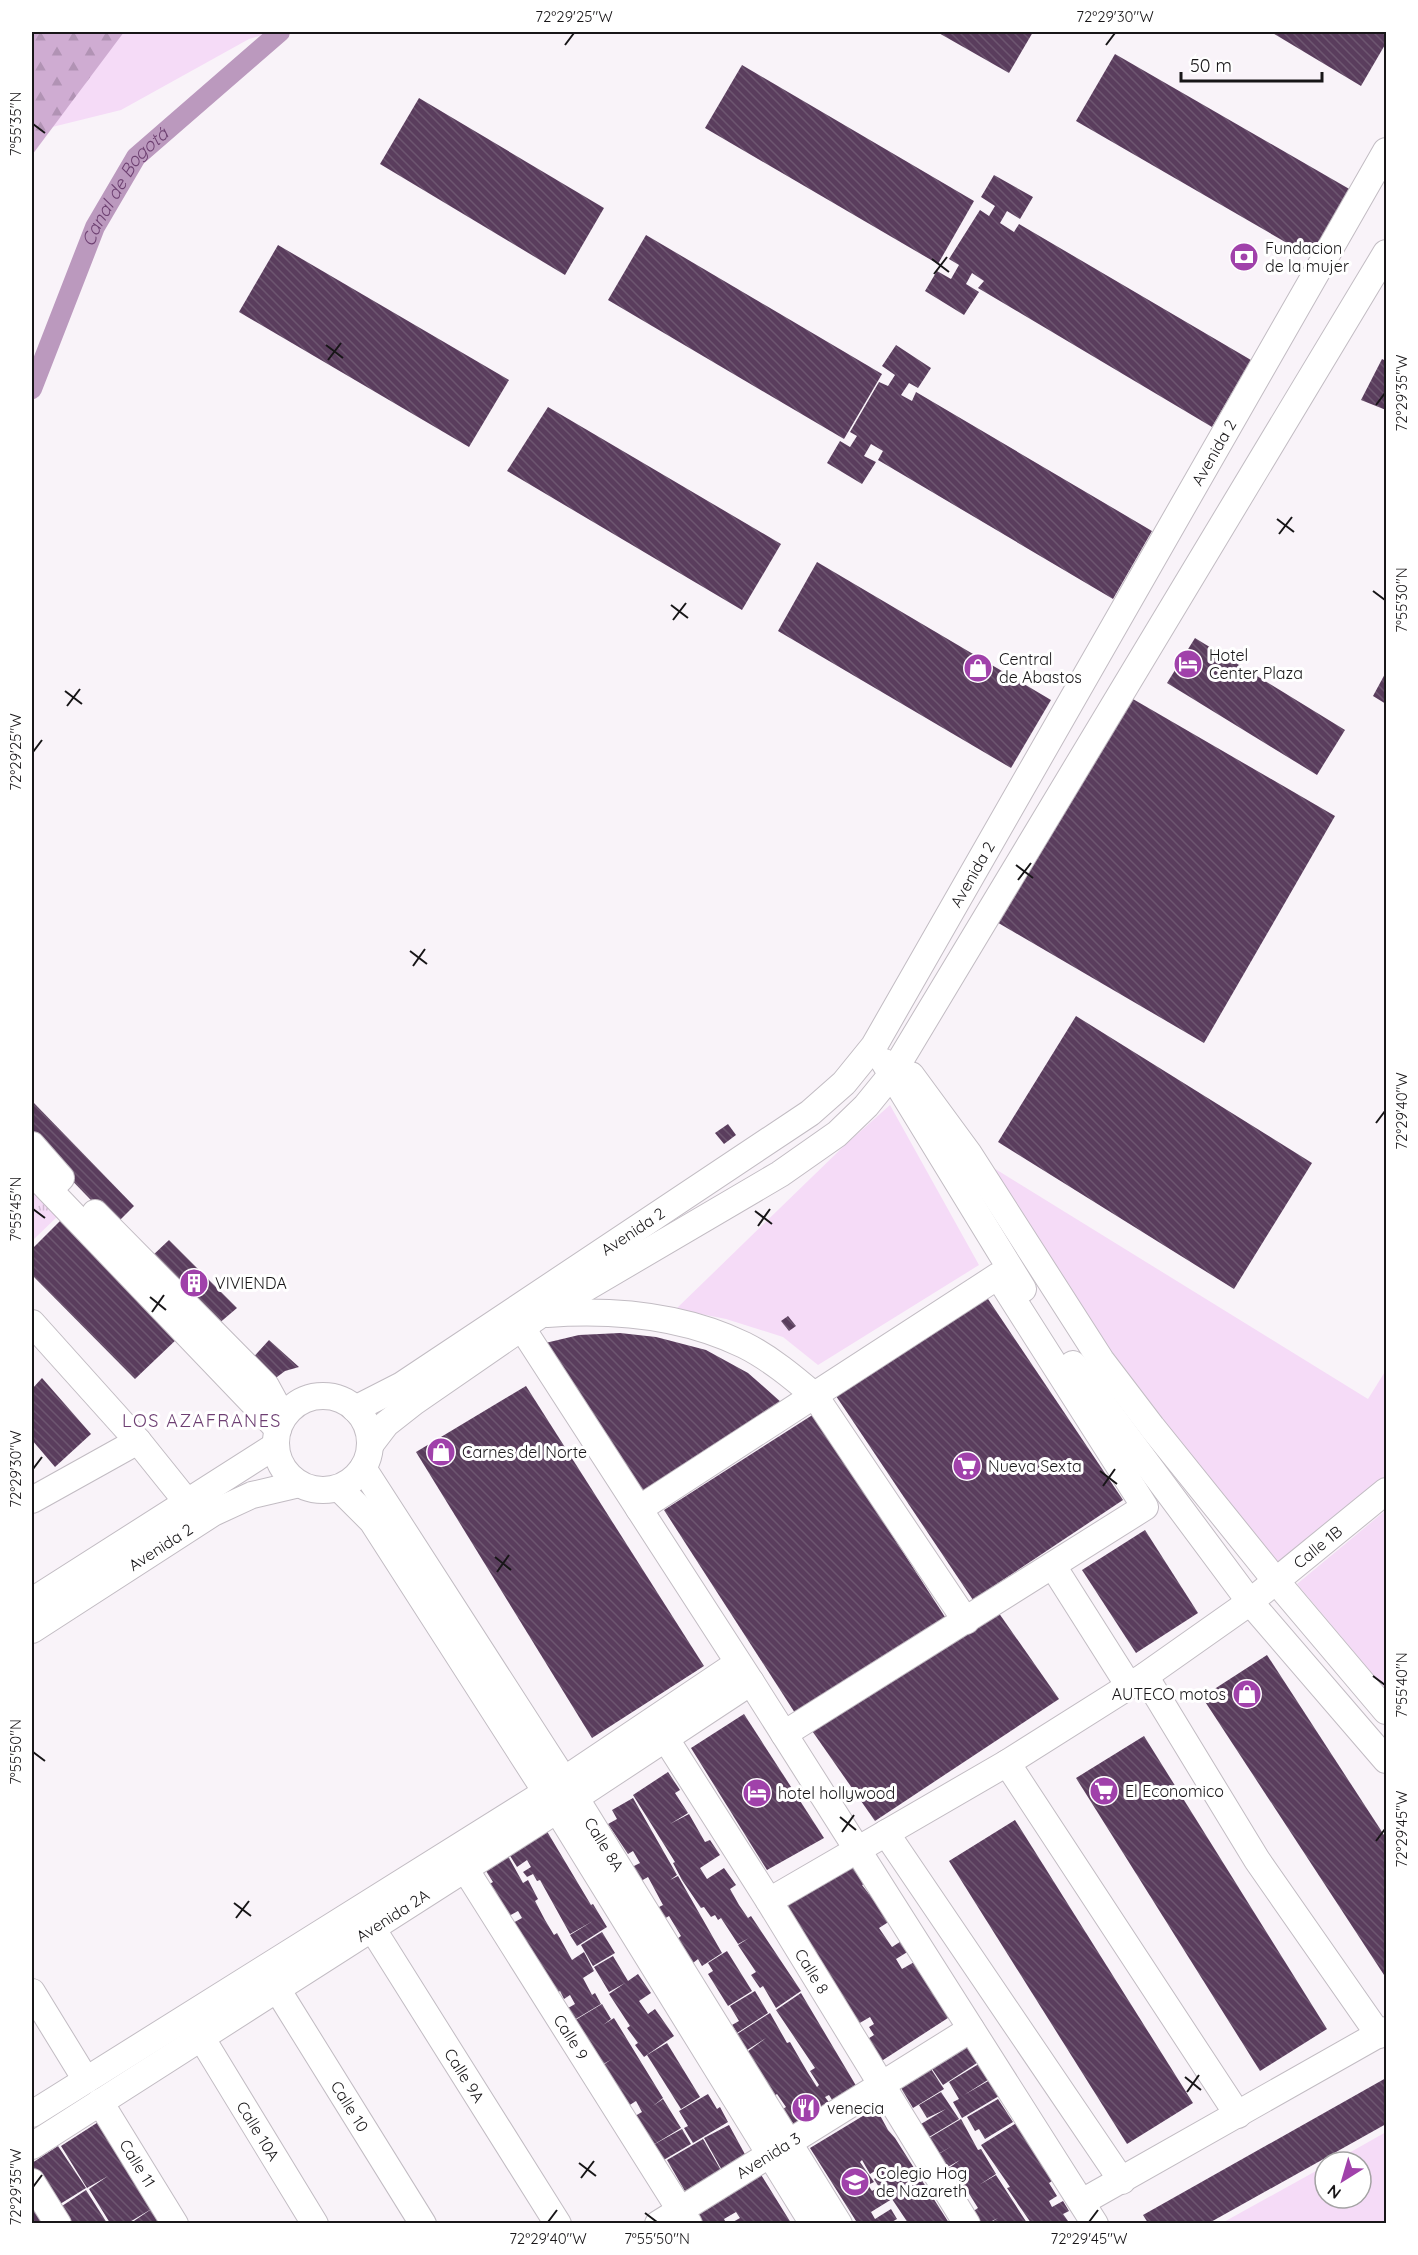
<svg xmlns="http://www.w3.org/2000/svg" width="1418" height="2255" viewBox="0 0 1418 2255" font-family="Quicksand,sans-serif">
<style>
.grass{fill:#f5dbf7}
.forest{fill:url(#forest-firs)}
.park{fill:url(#park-tufts)}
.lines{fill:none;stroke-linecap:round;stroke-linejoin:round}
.canal{stroke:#bb99be;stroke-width:20}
.building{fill:url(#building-back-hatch);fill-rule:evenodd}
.minor-casing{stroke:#c2bcc3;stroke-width:28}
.minor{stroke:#fff;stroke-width:26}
.ticks{fill:none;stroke:#181618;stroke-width:2}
.labels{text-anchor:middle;stroke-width:6;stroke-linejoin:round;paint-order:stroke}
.poi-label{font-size:16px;fill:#181618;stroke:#fff;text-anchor:start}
.street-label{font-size:16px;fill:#181618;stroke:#fff}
.water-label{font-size:18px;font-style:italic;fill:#6e4172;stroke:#fff}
.neighbourhood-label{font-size:18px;letter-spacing:1.5px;fill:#6d3e72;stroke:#fff}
.neatline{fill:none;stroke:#181618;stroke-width:2}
.ticks-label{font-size:15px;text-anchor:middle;fill:#181618}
</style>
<defs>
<pattern id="forest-firs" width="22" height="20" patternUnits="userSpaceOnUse" patternTransform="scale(1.5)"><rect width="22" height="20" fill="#cfacd2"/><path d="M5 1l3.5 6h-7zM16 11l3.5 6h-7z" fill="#b193b4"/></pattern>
<pattern id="park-tufts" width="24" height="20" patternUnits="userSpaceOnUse" patternTransform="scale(1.5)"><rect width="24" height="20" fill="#f5dbf7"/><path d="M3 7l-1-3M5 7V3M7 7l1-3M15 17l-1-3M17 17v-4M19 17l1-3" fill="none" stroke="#d1bbd3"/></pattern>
<pattern id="building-back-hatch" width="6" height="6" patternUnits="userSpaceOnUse" patternTransform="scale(1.5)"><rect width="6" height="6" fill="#5a3d5d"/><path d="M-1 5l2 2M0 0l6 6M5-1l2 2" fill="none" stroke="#6d5670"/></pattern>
</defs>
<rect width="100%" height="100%" fill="#f9f3f9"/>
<g class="grass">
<path d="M32,32H274L249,39L121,110L32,132Z"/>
<path d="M890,1105L979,1265L818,1365L783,1337L726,1319L676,1309L844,1146Z"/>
<path d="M984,1162L1368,1399L1386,1370V1478L1275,1569L1171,1446Z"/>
<path d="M1386,1510V1690L1297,1584Z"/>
<path d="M1386,2132V2223H1222L1325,2166V2198H1361V2162H1333Z"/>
</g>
<path class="forest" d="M32,32H124L32,155Z"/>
<path class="park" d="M32,1185L59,1215L32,1241Z"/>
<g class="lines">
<path class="canal" id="s1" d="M32,389L95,227L136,157L280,32"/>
</g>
<g class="building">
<path d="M937,32H1033L1009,73Z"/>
<path d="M1271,32H1386V43L1361,86Z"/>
<path d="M1115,54L1351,190L1313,258L1076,121Z"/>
<path d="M742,65L974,201L938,264L705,128Z"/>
<path d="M419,98L604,208L565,275L380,164Z"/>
<path d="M994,175L1033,197L1020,219L1007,211L1000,223L1014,232L1019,224L1251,360L1212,427L978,288L984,281L972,273L966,284L979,292L964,315L925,291L937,271L951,279L959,265L949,259L980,210L989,216L995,206L981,197Z"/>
<path d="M646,235L882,374L844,439L608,300Z"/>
<path d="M278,245L509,380L469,447L239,312Z"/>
<path d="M896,345L931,368L918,388L909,383L901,395L912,401L916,392L1152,531L1113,599L878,460L883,451L871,444L864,456L876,462L862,484L827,463L840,441L850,447L857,436L850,432L879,382L888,386L895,375L882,366Z"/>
<path d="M1382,359L1386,361V410L1361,400Z"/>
<path d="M548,407L781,544L742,610L507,471Z"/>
<path d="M817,562L1051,700L1011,768L778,631Z"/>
<path d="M1195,638L1345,730L1317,775L1167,683Z"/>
<path d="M1386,672V704L1373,696Z"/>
<path d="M1126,695L1335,816L1204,1043L995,921Z"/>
<path d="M1076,1016L1312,1163L1234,1289L998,1142Z"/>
<path d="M32,1101L134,1206L115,1225L32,1139Z"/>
<path d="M728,1124L736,1135L724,1144L715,1133Z"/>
<path d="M65,1216L179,1337L135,1379L32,1275V1249Z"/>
<path d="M169,1240L237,1308L217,1325L151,1257Z"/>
<path d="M986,1296L1123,1500L973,1600L836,1396Z"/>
<path d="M788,1316L796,1326L789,1331L781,1321Z"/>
<path d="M620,1333L656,1337L706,1350L748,1373L782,1403L636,1496L537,1345L579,1335Z"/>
<path d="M269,1340L299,1367L285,1371L277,1377L272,1386L249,1362Z"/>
<path d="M42,1378L91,1434L55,1467L32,1440V1389Z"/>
<path d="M526,1386L704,1666L592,1738L416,1452Z"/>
<path d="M814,1414L945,1617L795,1713L664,1510Z"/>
<path d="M1145,1530L1198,1613L1136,1653L1082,1570Z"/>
<path d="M996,1609L1059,1699L875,1821L808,1725Z"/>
<path d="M1267,1655L1386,1838V1978L1202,1697Z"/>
<path d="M744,1714L824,1838L767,1870L691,1748Z"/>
<path d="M1144,1736L1327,2029L1260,2071L1076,1778Z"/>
<path d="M668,1772L680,1790L675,1793L688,1813L670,1824L689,1814L705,1842L710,1840L720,1855L700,1868L707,1879L724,1868L736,1885L730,1889L739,1905L748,1918L751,1916L801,1991L776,2008L763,1986L760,1988L751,1975L756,1972L738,1945L749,1938L738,1944L721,1918L718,1920L715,1915L711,1917L704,1907L701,1908L682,1880L673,1863L675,1862L633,1795Z"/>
<path d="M633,1798L677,1875L670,1880L678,1876L722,1953L702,1966L698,1959L693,1963L677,1939L681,1936L669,1916L664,1919L657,1908L663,1905L648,1877L641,1881L632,1867L640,1863L633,1851L628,1854L608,1824L617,1819L612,1810Z"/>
<path d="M1015,1820L1193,2103L1127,2144L949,1861Z"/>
<path d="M545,1828L591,1905L593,1904L607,1927L577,1946L570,1935L593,1921L570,1934L540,1880L537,1881L533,1874L527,1877L523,1872L531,1867L527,1860L517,1867L507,1851Z"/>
<path d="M508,1856L523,1883L528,1880L538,1899L535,1901L545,1920L554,1935L557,1933L572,1960L584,1952L594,1971L583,1978L592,1995L595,1993L601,2004L569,2023L563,2011L575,2004L570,1995L564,1999L560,1991L553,1996L511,1924L522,1918L518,1911L505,1918L483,1888L493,1882L486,1871Z"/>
<path d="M850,1857L866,1883L862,1885L869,1894L872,1892L890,1921L879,1928L892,1947L903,1940L909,1951L896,1959L902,1969L916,1961L951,2016L880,2062L866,2040L874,2035L869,2027L874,2024L870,2017L858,2024L779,1900Z"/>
<path d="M602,1932L615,1953L593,1966L581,1945Z"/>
<path d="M727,1951L752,1991L728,2006L708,1974L713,1971L708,1963Z"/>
<path d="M613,1956L628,1981L638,1974L651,1993L639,2001L648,2014L655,2009L674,2036L644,2057L635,2045L638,2043L627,2028L630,2026L609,1994L625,1983L609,1992L594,1967Z"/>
<path d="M755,1991L768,2013L737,2033L732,2025L739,2021L730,2006Z"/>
<path d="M801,1993L858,2089L834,2103L829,2095L825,2097L831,2105L796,2128L783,2109L786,2107L777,2094L774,2096L747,2052L766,2038L744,2052L734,2036L770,2013L787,2043L790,2042L808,2073L817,2087L819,2085L810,2071L815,2068L776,2010Z"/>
<path d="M602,2004L611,2019L603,2025L614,2018L663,2098L653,2106L663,2099L681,2128L653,2145L635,2116L642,2112L636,2101L625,2108L600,2067L612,2059L600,2066L572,2022Z"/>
<path d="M971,2040L983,2059L943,2085L930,2066Z"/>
<path d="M667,2043L700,2097L681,2109L647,2055Z"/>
<path d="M982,2062L991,2078L964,2095L990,2080L999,2096L962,2118L953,2102L959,2099L949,2082Z"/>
<path d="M931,2069L944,2089L913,2108L901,2088Z"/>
<path d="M1386,2078V2124L1209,2223H1148L1143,2215Z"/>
<path d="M941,2092L959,2119L929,2137L921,2124L946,2109L927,2118L919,2105Z"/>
<path d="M708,2094L717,2109L720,2107L728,2122L693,2143L684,2128L688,2126L679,2111Z"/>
<path d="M998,2099L1013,2122L985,2139L979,2129L975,2131L967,2117Z"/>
<path d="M876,2108L888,2130L895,2138L949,2223H908L892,2199L871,2212L875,2219L891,2209L897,2219L890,2223H857L856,2221L810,2148ZM862,2160L870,2174L880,2168L882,2174L874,2179L879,2187L872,2191L868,2185L874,2182L860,2162Z"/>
<path d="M103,2119L169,2223H131L153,2208L128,2223H110L89,2189L108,2176L87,2188L61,2146Z"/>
<path d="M961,2119L978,2150L981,2149L996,2174L979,2185L996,2175L1027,2223H990L998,2218L988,2223H980L972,2212L978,2208L968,2192L962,2195L946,2170L960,2160L946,2168L937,2155L952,2146L938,2154L929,2138Z"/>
<path d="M1018,2122L1052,2181L1049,2183L1057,2196L1049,2201L1052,2207L1063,2201L1069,2211L1063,2214L1068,2221L1064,2223H1031L1007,2188L1010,2187L981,2145Z"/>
<path d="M729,2125L747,2158L723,2172L704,2138Z"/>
<path d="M682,2129L691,2144L662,2161L653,2145Z"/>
<path d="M703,2139L722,2172L686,2193L667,2160Z"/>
<path d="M58,2146L86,2188L52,2209L32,2177V2163Z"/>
<path d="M760,2173L791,2223H731L740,2218L736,2212L724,2219L726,2223H695L690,2215Z"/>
<path d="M86,2190L107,2223H60L53,2212Z"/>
<path d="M32,2197L49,2223H32Z"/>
</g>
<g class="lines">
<g class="minor-casing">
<g id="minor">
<path d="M884,1062L1023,1289"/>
<path d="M911,1075L969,1154L1101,1360L1152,1427L1276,1581L1386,1711"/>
<path d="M32,1145L61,1178L54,1185"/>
<path d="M32,1172L278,1429"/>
<path d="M95,1213L266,1386L283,1417"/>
<path d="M547,1314C615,1309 682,1315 744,1345C770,1358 794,1378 815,1396L966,1621"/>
<path d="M32,1323L138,1441L187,1502"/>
<path d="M522,1328L751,1682L1095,2224"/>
<path d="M1073,1364L1250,1602L1386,1760"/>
<circle cx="323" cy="1443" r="47"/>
<path id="s2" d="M355,1409L402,1385L810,1113L844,1083L874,1046L1386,151"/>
<path d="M370,1445L386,1424L414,1402L540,1315L780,1174L837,1134L866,1106L892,1074L1386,253"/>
<path id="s3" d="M363,1468L575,1797L839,2224"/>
<path d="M339,1488L372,1521L546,1792L813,2224"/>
<path d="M32,1500L138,1441"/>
<path d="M639,1509L998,1276L1145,1507L784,1734"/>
<path d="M1053,1566L1129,1686"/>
<path d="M32,1601L275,1446"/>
<path id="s4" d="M32,1630L213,1513L252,1495L299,1484"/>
<path d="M1145,1676L1257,1860L1379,2035"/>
<path id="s5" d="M657,1725L769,1901L967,2224"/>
<path d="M1007,1763L1238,2115"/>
<path d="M886,1833L1122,2181"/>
<path id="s6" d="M457,1856L689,2224"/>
<path id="s7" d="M769,1901L1007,1763L1145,1676L1250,1602L1386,1491"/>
<path id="s8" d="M372,1928L558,2224"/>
<path id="s9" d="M277,1989L423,2224"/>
<path d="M32,1992L86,2080"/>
<path id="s10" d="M201,2037L315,2224"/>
<path id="s11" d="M100,2102L175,2224"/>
<path d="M32,2114L546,1792L738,1663"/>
<path id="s12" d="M32,2146L557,1810L751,1682"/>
<path d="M32,2182L58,2224"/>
<path d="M1082,2202L1386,2030"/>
<path id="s13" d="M658,2224L971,2029"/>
</g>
</g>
<use href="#minor" class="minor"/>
</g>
<path class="ticks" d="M565,45L574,33M1106,45L1115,33M33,124L45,133M932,259L949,272M934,274L947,257M326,345L343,358M328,360L341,343M1376,405L1385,393M1277,519L1294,532M1279,534L1292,517M1373,591L1385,600M671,605L688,618M673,620L686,603M65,691L82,704M67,706L80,689M33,752L42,740M1016,865L1033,878M1018,880L1031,863M410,951L427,964M413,966L425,949M1376,1123L1385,1111M33,1209L45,1218M755,1211L772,1224M758,1226L770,1209M150,1297L166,1310M152,1312L164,1295M33,1469L42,1457M1100,1471L1117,1484M1103,1486L1115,1469M495,1557L511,1570M497,1572L509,1555M1373,1676L1385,1685M33,1752L45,1761M840,1817L856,1830M842,1832L854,1815M1376,1841L1385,1829M234,1903L251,1916M236,1918L249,1901M1185,2077L1201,2090M1187,2092L1199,2075M579,2163L596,2176M581,2178L594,2161M33,2187L42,2175M645,2213L657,2222M548,2222L557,2210M1089,2222L1098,2210"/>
<defs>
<g id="bank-disc" transform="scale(1.5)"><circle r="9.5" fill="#a041aa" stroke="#fff"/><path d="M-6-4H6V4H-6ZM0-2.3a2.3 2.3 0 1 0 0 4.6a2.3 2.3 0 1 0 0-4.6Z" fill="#fff"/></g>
<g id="hotel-disc" transform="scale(1.5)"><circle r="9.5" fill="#a041aa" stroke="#fff"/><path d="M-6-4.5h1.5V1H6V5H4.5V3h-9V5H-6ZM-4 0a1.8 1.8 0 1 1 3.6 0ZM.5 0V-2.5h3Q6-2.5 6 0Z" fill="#fff"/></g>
<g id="shop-disc" transform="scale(1.5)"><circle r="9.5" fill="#a041aa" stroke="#fff"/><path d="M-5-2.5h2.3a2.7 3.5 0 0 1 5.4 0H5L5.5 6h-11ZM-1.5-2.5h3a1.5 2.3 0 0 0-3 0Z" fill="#fff"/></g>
<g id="building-disc" transform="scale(1.5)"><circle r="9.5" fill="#a041aa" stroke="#fff"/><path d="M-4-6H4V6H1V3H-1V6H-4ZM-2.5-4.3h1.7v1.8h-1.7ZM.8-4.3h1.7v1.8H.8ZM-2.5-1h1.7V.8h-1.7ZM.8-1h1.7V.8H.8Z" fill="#fff"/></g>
<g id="supermarket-disc" transform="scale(1.5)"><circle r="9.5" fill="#a041aa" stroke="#fff"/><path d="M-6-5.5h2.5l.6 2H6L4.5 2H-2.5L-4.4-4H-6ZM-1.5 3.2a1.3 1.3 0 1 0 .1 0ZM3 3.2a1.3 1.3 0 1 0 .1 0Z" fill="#fff"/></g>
<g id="restaurant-disc" transform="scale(1.5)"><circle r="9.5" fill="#a041aa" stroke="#fff"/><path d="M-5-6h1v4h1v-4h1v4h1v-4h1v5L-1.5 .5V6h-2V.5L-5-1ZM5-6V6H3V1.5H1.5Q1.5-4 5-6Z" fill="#fff"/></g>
<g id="school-disc" transform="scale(1.5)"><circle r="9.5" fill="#a041aa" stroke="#fff"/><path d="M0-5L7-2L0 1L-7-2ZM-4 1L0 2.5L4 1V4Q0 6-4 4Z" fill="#fff"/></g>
</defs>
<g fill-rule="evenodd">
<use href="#bank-disc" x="1244" y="257"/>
<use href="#hotel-disc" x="1188" y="664"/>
<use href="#shop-disc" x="978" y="668"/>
<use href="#building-disc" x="194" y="1283"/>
<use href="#shop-disc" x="441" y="1452"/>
<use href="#supermarket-disc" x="967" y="1466"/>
<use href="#shop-disc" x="1247" y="1694"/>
<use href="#supermarket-disc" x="1104" y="1791"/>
<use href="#hotel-disc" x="757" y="1793"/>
<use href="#restaurant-disc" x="806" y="2108"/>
<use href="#school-disc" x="855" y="2182"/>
</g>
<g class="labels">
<g class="poi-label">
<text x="1265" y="254">Fundacion<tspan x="1265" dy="18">de la mujer</tspan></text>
<text x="1209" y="661">Hotel<tspan x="1209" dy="18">Center Plaza</tspan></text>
<text x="999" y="665">Central<tspan x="999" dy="18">de Abastos</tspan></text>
<text x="215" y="1289">VIVIENDA</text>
<text x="462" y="1458">Carnes del Norte</text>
<text x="988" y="1472">Nueva Sexta</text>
<text x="1226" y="1700" text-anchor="end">AUTECO motos</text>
<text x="1125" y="1797">El Economico</text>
<text x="778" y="1799">hotel hollywood</text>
<text x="827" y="2114">venecia</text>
<text x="876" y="2179">Colegio Hog<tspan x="876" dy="18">de Nazareth</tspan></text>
</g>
<g class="street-label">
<text dy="6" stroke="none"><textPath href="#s2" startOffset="1320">Avenida 2</textPath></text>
<text dy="6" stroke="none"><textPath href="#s2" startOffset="834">Avenida 2</textPath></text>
<text dy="6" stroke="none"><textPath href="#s2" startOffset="330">Avenida 2</textPath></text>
<text dy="6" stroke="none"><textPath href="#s4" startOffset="153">Avenida 2</textPath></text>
<text dy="6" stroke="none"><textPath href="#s7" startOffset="654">Calle 1B</textPath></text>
<text dy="6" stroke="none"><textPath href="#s3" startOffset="447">Calle 8A</textPath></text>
<text dy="6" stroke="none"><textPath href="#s12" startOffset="428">Avenida 2A</textPath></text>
<text dy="6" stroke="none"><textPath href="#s5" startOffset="291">Calle 8</textPath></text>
<text dy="6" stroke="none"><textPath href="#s6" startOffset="214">Calle 9</textPath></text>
<text dy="6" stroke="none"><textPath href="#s8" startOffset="174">Calle 9A</textPath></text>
<text dy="6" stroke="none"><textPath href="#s9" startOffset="138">Calle 10</textPath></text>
<text dy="6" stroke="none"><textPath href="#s10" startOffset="110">Calle 10A</textPath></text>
<text dy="6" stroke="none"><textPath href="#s13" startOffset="130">Avenida 3</textPath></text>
<text dy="6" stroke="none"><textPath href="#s11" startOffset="72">Calle 11</textPath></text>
</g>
<g class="water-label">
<text dy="6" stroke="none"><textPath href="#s1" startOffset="224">Canal de Bogotá</textPath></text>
</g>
<g class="neighbourhood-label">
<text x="202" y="1427">LOS AZAFRANES</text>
</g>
</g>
<rect width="1418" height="2255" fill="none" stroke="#ffffff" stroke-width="66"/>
<g transform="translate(1343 2180) rotate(217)"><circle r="28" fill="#ffffff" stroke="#a3a2a3" stroke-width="1.5"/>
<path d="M0-4.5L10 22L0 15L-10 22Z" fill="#a041aa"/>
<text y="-9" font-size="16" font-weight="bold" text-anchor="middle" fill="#181618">N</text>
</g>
<path d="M1181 72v9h141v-9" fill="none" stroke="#181618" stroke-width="3"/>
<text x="1190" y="72" font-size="18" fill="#181618" stroke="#ffffff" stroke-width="4.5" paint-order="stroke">50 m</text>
<rect x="33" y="33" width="1352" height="2189" class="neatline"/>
<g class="ticks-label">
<text x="574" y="22">72°29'25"W</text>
<text x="1115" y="22">72°29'30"W</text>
<text transform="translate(16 124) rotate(-90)" y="5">7°55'35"N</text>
<text transform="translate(1402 393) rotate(-90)" y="5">72°29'35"W</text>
<text transform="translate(1402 600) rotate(-90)" y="5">7°55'30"N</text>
<text transform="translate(16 752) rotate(-90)" y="5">72°29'25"W</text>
<text transform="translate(1402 1111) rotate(-90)" y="5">72°29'40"W</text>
<text transform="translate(16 1209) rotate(-90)" y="5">7°55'45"N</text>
<text transform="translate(16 1469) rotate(-90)" y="5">72°29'30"W</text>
<text transform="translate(1402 1685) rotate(-90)" y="5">7°55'40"N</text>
<text transform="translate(16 1752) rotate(-90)" y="5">7°55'50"N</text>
<text transform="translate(1402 1829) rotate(-90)" y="5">72°29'45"W</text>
<text transform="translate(16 2187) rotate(-90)" y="5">72°29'35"W</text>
<text x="548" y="2244">72°29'40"W</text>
<text x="657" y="2244">7°55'50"N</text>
<text x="1089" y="2244">72°29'45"W</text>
</g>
</svg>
